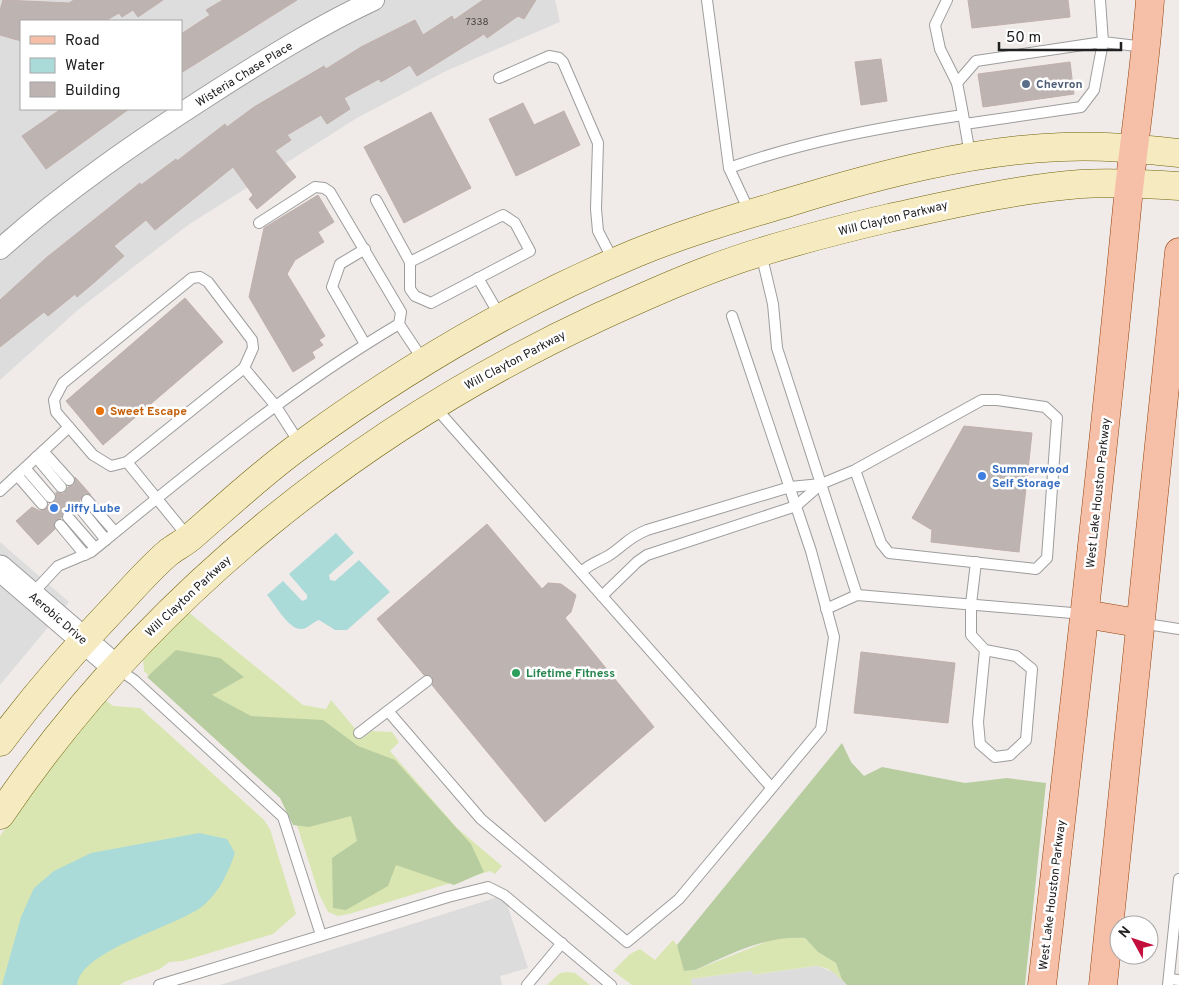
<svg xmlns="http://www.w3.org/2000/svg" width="1179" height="985" viewBox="0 0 1179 985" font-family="Overpass,sans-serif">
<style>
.residential{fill:#deddde;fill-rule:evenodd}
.grass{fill:#d9e6b1}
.forest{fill:#b8cd9f}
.parking{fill:#dcdcdc}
.water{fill:#abdbd9}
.building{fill:#bdb3b0;stroke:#c1afab}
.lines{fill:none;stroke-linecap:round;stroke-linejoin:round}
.service-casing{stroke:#9d9d9d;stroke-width:12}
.minor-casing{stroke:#9d9d9d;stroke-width:22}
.tertiary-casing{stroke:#9d9d9d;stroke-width:27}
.secondary-casing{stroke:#72630c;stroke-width:29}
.primary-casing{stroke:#93420a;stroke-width:29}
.service{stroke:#fff;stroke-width:10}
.minor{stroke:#fff;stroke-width:20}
.tertiary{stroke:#fff;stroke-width:25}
.secondary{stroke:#f6ebc0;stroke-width:28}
.primary{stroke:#f6bfa7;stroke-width:28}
.service-dot{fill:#5c6f8a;stroke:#fff;stroke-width:2}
.food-dot{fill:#e8710a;stroke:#fff;stroke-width:2}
.shop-dot{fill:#3f7fe0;stroke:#fff;stroke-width:2}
.leisure-dot{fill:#2e9e5b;stroke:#fff;stroke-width:2}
.labels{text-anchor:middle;stroke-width:5;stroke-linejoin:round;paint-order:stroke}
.number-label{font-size:10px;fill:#474544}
.street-label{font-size:12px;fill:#202020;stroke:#fff}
.service-label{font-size:12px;font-weight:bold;fill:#4e5e75;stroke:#fff;text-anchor:start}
.food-label{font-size:12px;font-weight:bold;fill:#c56008;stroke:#fff;text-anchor:start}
.shop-label{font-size:12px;font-weight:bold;fill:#366cbe;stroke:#fff;text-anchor:start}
.leisure-label{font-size:12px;font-weight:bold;fill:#27864d;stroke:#fff;text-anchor:start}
</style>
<rect width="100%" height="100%" fill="#f0ebe8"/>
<g class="residential">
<path d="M0,0H555L560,22L446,71L357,118L188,225L79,309L0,380ZM21,21H181V109H21Z"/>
<path d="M0,542L69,602L0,685Z"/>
</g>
<g class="grass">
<path d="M187,611L303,705L326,709L331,700L363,738L372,731L392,732L399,742L390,751L457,828L502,866L495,874L490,871L349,914L338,916L328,912L319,894L290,803L144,671L143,659Z"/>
<path d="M105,700L113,706L140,708L264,820L270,829L296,914L273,934L183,961L169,962L160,969L124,982L120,985H0V836L51,765Z"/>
<path d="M790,937L805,938L818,952L836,963L842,980L828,969L817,966L752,975L751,971L691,979L692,985H632L613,971L630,954L640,949L655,960L673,940L677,945L685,971L695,970L776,938Z"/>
<path d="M568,972L575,973L590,985H547L560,973Z"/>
</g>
<g class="forest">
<path d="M176,650L220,658L244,677L212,695L251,716L323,720L358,746L395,760L471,844L484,872L454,885L396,865L388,886L346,910L333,908L332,858L357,841L351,816L309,827L293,825L280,798L147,677Z"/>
<path d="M842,743L851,762L864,776L882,767L965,783L1007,778L1046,783L1025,985H847L842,980L836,963L818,952L805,938C766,935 730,954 695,970L684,971L677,945Z"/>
</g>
<g class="parking">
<path d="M504,895L528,968L500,976L502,985H220Z"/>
<path d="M817,966L833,972L847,985H692L691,979L752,971L753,975Z"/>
</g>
<g class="water">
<path d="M336,533L354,553L329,575L330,580L335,581L359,560L390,592L347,630H335L319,620C313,622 307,629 301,629C288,629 275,604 267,595L283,581L302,601L307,599V595L289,574Z"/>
<path d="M199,833L227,839L235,853C228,873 220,891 204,905C178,927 81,949 77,985H2L21,917L34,888L54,871L91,853Z"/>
</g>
<g class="building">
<path d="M3,0L69,3L74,0H163L138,17L133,10L122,17L119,13L105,21H21V41L0,35V10Z"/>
<path d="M223,0H297L181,73V34L210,15L206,10Z"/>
<path d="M483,0H536L524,19L518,16L487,38L484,34L417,76L410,65L381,82L379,79L344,98L350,109L327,124L321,115L287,135L291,140L275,151L296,177L257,209L249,199L253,195L233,167L155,230L146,220L114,246L124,256L97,280L77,297L75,294L48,316L44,312L0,347V300L46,258L140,183L141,185L176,159L177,161L225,124L227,127L254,107L324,66L326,69L361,47L415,20L423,35L452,16L454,20Z"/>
<path d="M968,0H1068L1070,17L972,28Z"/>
<path d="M881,59L887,101L861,105L855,62Z"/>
<path d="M1070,62L1074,94L983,107L978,74Z"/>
<path d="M523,103L534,125L564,111L580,145L516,176L489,119Z"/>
<path d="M61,109H129L46,169L22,136Z"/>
<path d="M431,112L471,188L404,223L364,147Z"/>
<path d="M318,195L334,222L318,232L324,242L295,260L287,274L325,336L319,340L323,345L312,352L315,358L293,372L249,297L264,228Z"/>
<path d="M185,298L223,342L103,445L66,401Z"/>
<path d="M964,426L1032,433L1019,552L931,542L932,530L912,518Z"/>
<path d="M75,477L91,495L85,493L80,500L74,502L73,513L67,510L63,512L61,518L54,522L55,529L38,545L16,521L32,507L40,511L46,509L49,504L56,500V492L63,494L68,487L74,485Z"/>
<path d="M487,524L542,589L548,583L561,584L576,595L571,612L565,618L654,727L545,822L432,685V676L424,675L377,619Z"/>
<path d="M861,652L955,663L948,723L854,713Z"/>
</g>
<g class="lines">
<g class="service-casing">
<g id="service">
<path d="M707,0L729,168L750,213"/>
<path d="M947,0L935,25L940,49L957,83"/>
<path d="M1100,0L1103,42L1145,47"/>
<path d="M499,78L549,56L559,58L563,62L598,143L596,209L598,231L614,262"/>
<path d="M965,124L1081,107L1094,90L1103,42L976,61L957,83C962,107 966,131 970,155"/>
<path d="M729,168C805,141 883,127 963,115"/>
<path d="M376,200L410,262V289L415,296L431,303L530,251L515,223L503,215L410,262"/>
<path d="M761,253L773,304L777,348L857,595"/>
<path d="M478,278L500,316"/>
<path d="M399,324L423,360"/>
<path d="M365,344L332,287L340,264L365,249"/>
<path d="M434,406L771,787"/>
<path d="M43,451L69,480"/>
<path d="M36,457L61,487"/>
<path d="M127,462L244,368"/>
<path d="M25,468L50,497"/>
<path d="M17,475L42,504"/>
<path d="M0,491L69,427"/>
<path d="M87,500L115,532"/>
<path d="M79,507L106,540"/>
<path d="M68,517L95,548"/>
<path d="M60,525L85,555"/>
<path d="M189,538L127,462L111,466L93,455L56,412L54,400L63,383L192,278L200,277L208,282L252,340L253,348L244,368L275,405L300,444"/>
<path d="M976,562L971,604V635L985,650L1016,656L1032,669L1026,740L1010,755L995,757L980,744L978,722L985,650"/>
<path d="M581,572C590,564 597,562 608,556C624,546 627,538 647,530L790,487L821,484L855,470L982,400H997L1045,407L1057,418L1047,558L1036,569L889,553L881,543L855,470"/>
<path d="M31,595L58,566L91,552C190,471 289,389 399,324L401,312L330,192L324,188L315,187L259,223"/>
<path d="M602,596L637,562L647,555L796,506L821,484"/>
<path d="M826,609L857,595L1084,614"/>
<path d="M1140,623L1179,629"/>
<path d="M118,669L134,680L283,817L321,935"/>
<path d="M388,711L481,819L627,942L679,899L821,729L834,637L811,551L732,316"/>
<path d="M359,733L427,681"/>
<path d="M1169,979L1179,980"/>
<path d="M159,985L448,897L488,887L504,895L611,985"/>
<path d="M527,985L562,943"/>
<path d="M1168,985L1179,879"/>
</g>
</g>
<g class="minor-casing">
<path id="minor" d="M0,249C66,190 139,140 214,92C266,59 318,26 374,0"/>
</g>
<g class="tertiary-casing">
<path id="tertiary" d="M0,568L115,667"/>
</g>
<g class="secondary-casing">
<g id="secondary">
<path d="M0,742C36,694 75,649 116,606C133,588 150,568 169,552C176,547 185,542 192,536C228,505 263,472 302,444C406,368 518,302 636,253C687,232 740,217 793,201C878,175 974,150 1062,147C1101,145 1140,149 1179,153"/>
<path d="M0,815C149,596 360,428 599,317C652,293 705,269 761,252C803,239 846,228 889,218C953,204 1016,189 1081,184C1114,182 1147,184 1179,186"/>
</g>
</g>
<g class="primary-casing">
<g id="primary">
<path d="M1085,614L1138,623"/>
<path d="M1042,985C1072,726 1102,467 1127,208C1134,138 1145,70 1150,0"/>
<path d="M1103,985C1127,740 1154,496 1179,252"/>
</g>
</g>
<use href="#service" class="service"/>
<use href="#minor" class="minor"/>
<use href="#tertiary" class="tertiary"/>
<use href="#secondary" class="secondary"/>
<use href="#primary" class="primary"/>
</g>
<circle class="service-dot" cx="1026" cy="84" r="5"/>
<circle class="food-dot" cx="100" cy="411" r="5"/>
<g class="shop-dot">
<circle cx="982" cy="476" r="5"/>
<circle cx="54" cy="508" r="5"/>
</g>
<circle class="leisure-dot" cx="516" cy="673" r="5"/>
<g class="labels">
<g class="number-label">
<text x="477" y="25">7338</text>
</g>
<g class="street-label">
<text transform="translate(244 74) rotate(-32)" y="4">Wisteria Chase Place</text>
<text transform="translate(893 218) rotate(-14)" y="4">Will Clayton Parkway</text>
<text transform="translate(515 360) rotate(-28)" y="4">Will Clayton Parkway</text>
<text transform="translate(1098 493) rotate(-84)" y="4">West Lake Houston Parkway</text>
<text transform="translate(188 596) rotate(-43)" y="4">Will Clayton Parkway</text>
<text transform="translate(58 618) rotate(41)" y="4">Aerobic Drive</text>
<text transform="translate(1052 895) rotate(-83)" y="4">West Lake Houston Parkway</text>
</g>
<g class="service-label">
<text x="1036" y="88">Chevron</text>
</g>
<g class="food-label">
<text x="110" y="415">Sweet Escape</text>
</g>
<g class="shop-label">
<text x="992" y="473">Summerwood<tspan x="992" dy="14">Self Storage</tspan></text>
<text x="64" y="512">Jiffy Lube</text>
</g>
<g class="leisure-label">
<text x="526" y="677">Lifetime Fitness</text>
</g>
</g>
<rect x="20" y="20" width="162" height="90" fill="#ffffff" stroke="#a6a6a6"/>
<rect x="30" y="36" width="25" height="8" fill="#f6bfa7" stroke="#a6a6a6"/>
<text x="65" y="45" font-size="15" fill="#202020">Road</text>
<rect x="30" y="58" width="25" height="15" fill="#abdbd9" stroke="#a6a6a6"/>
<text x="65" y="70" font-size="15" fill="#202020">Water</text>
<rect x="30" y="82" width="25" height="15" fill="#bdb3b0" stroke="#a6a6a6"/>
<text x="65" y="95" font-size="15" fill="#202020">Building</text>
<g transform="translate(1134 940) rotate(310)"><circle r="24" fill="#ffffff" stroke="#a6a6a6"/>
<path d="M0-4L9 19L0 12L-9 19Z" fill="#c30d3d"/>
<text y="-8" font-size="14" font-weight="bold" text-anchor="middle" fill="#202020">N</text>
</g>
<path d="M999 42v8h122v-8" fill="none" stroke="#202020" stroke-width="2.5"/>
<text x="1006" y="42" font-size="15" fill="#202020" stroke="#ffffff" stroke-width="4" paint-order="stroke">50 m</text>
</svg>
